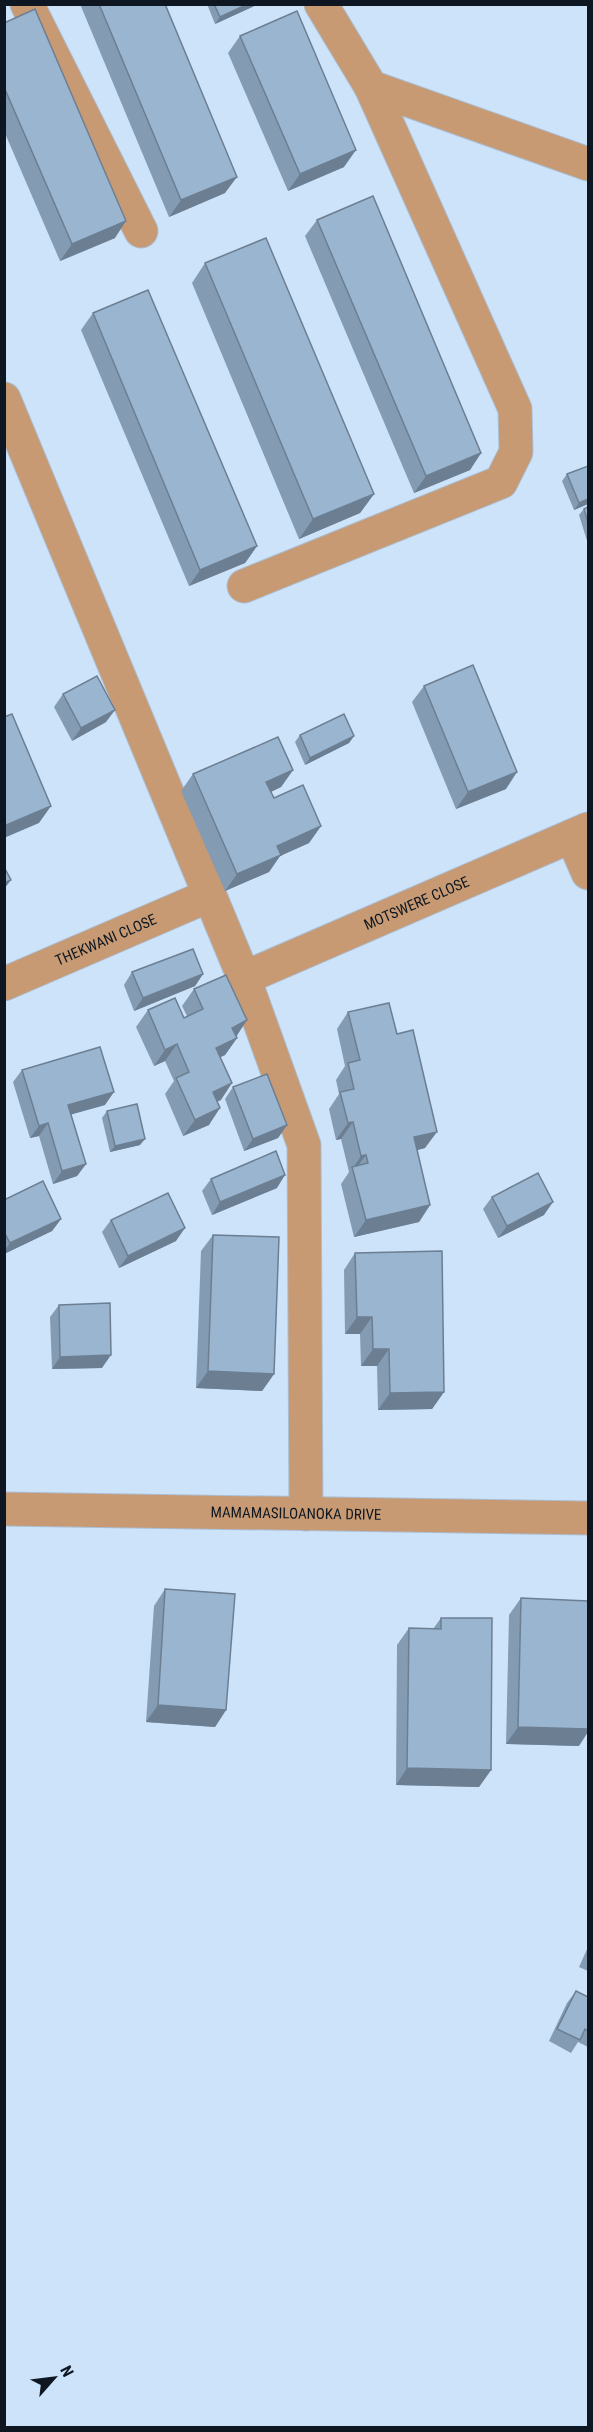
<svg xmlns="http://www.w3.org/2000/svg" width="593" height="2432" viewBox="0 0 593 2432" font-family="'Roboto Condensed',sans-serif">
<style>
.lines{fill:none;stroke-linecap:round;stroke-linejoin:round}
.minor-casing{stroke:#abbed3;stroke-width:35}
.minor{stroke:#c79a73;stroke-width:33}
.wall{fill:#849cb3}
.shaded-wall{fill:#6c7f92}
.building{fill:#9ab5d0;stroke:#6c7f92;stroke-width:1.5}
.labels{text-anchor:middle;stroke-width:6;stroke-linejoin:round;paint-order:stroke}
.street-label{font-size:15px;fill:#0e1721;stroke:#cde3fa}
</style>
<rect width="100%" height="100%" fill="#cde3fa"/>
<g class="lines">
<g class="minor-casing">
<g id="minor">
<path d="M27,4L141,231"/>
<path d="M321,4L371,87L588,164"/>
<path d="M4,399L244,978L304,1145L306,1514"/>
<path d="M244,586L501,482L516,452L515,409L371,87"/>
<path d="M572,836L588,873"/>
<path id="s1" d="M244,978L588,829"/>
<path id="s2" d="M4,984L208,896"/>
<path id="s3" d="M4,1509L588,1518"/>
</g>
</g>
<use href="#minor" class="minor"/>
</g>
<g class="wall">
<path d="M80,4H165L225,193L169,217Z"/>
<path d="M207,4H259L215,24Z"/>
<path d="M4,23L115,238L60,261L4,131Z"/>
<path d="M240,36L344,167L288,191L228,53Z"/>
<path d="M317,220L481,453L470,470L414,493L305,236Z"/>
<path d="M205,263L374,494L360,513L299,539L192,283Z"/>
<path d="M93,313L257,546L245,563L189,586L81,330Z"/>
<path d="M567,474L588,504L574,510L562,481Z"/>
<path d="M588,507V544L579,515L584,509Z"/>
<path d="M424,686L506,789L456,809L412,702Z"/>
<path d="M63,694L106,722L72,741L54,707Z"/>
<path d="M300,735L354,736L349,743L305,765L295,742Z"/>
<path d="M293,770L281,787L271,792L274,798L321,826L309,843L280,856L269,872L225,891L181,791L193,774Z"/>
<path d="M132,972L203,974L195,986L134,1011L124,985Z"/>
<path d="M194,989L237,1038L225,1055L221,1057V1100L217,1101L209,1125L183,1136L165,1094L174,1081L165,1061L154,1066L136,1027L148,1010L184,1018L187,1016L182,1006Z"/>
<path d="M348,1012L425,1148L417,1150L430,1205L419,1222L354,1237L341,1184L349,1172L341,1139L336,1140L329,1109L339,1094L336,1080L345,1066L337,1029Z"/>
<path d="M22,1070L105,1105L71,1114L86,1164L77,1176L53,1184L39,1136L30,1138L13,1082Z"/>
<path d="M233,1087L287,1125L278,1138L244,1151L225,1099Z"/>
<path d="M107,1111L140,1145L110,1152L102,1118Z"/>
<path d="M211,1179L277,1188L212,1215L202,1191Z"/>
<path d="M492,1197L544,1215L498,1238L483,1209Z"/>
<path d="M4,1200L61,1219L52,1231L4,1254Z"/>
<path d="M111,1220L176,1241L119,1268L102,1232Z"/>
<path d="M213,1235L274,1374L262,1391L196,1388L201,1251Z"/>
<path d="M355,1253L444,1392L432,1409L378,1410L377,1366H361L360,1334H345L344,1270Z"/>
<path d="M59,1305L102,1368L52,1369L50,1317Z"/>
<path d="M165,1589L226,1710L215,1727L146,1722L154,1606Z"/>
<path d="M521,1598L579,1746L506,1744L509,1615Z"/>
<path d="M441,1618L491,1770L479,1787L396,1785L397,1645L409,1628L433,1629Z"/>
<path d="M588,1947V1971L579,1967Z"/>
<path d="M576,1991L588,1997V2047L578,2042L571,2053L549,2041L567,2003Z"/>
</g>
<g class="shaded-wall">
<path d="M248,4H259L215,24L220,17Z"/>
<path d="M356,150L344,167L288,191L300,174Z"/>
<path d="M237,177L225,193L169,217L181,200Z"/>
<path d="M126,221L115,238L60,261L72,244Z"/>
<path d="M481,453L470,470L414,493L426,476Z"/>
<path d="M374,494L360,513L299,539L313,519Z"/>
<path d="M588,499V504L574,510L579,503Z"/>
<path d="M257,546L245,563L189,586L200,570Z"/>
<path d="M115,710L106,722L72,741L81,728Z"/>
<path d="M354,736L349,743L305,765L310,758Z"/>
<path d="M293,770L281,787L255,799L266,782Z"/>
<path d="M517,772L506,789L456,809L468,792Z"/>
<path d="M51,806L39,823L4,838V826Z"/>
<path d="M321,826L309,843L280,856L269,872L225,891L237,874L277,846Z"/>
<path d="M11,880L4,889V883Z"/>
<path d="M203,974L195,986L134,1011L143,998Z"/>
<path d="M247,1020L236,1037L232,1028Z"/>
<path d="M237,1038L225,1055L205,1064L216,1048Z"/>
<path d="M177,1044L165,1061L154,1066L165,1050Z"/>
<path d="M232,1083L221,1100L201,1109L213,1092Z"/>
<path d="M114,1092L105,1105L59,1118L68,1105Z"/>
<path d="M220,1108L209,1125L183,1136L195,1120Z"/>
<path d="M353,1122L341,1139L336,1140L348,1123Z"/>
<path d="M48,1123L39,1136L30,1138L39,1126Z"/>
<path d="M287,1125L278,1138L244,1151L253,1139Z"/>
<path d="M437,1132L425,1148L402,1154L414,1137Z"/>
<path d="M145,1139L140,1145L110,1152L115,1146Z"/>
<path d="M366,1155L354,1171L353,1168L361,1156Z"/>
<path d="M86,1164L77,1176L53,1184L62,1171Z"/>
<path d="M285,1175L277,1188L212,1215L220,1202Z"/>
<path d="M553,1202L544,1215L498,1238L507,1226Z"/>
<path d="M430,1205L419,1222L354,1237L366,1220Z"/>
<path d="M61,1219L52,1231L4,1254V1251L10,1243Z"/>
<path d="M185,1228L176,1241L119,1268L128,1256Z"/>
<path d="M357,1317H372L360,1334H345Z"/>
<path d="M373,1349H389L377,1366H361Z"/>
<path d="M111,1355L102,1368L52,1369L60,1357Z"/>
<path d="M208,1371L274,1374L262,1391L196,1388Z"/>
<path d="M444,1392L432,1409L378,1410L390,1393Z"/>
<path d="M158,1705L226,1710L215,1727L146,1722Z"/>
<path d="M518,1727L588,1729V1732L579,1746L506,1744Z"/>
<path d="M407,1768L491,1770L479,1787L396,1785Z"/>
</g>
<g class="building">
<path d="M99,4H165L237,177L181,200Z"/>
<path d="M214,4H248L220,17Z"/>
<path d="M35,9L126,221L72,244L4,87V23Z"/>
<path d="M297,11L356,150L300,174L240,36Z"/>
<path d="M373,196L481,453L426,476L317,220Z"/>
<path d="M266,238L374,494L313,519L205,263Z"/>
<path d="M148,290L257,546L200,570L93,313Z"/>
<path d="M588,466V499L579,503L567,474Z"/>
<path d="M588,507V523L584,509Z"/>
<path d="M473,665L517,772L468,792L424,686Z"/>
<path d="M97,676L115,710L81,728L63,694Z"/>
<path d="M12,714L51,806L4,826V717Z"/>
<path d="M344,714L354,736L310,758L300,735Z"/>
<path d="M278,737L293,770L266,782L274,798L303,785L321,826L277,846L281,855L237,874L193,774Z"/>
<path d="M4,867L11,880L4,883Z"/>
<path d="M193,949L203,974L143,998L132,972Z"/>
<path d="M226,975L247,1020L232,1028L237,1038L216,1048L232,1083L213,1092L220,1108L195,1120L176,1078L189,1072L177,1044L165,1050L148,1010L175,998L184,1018L203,1009L194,989Z"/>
<path d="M389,1003L397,1034L413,1030L437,1132L414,1137L430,1205L366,1220L352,1167L368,1163L366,1155L361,1156L353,1122L348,1123L340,1092L354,1089L348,1063L360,1060L348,1012Z"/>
<path d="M100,1047L114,1092L68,1105L86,1164L62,1171L48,1123L39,1126L22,1070Z"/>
<path d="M267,1074L287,1125L253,1139L233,1087Z"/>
<path d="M137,1104L145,1139L115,1146L107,1111Z"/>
<path d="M276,1151L285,1175L220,1202L211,1179Z"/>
<path d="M538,1173L553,1202L507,1226L492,1197Z"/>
<path d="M43,1181L61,1219L10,1243L4,1232V1200Z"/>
<path d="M168,1193L185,1228L128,1256L111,1220Z"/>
<path d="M213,1235L279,1237L274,1374L208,1371Z"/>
<path d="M442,1251L444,1392L390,1393L389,1349H373L372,1317H357L355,1253Z"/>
<path d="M110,1303L111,1355L60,1357L59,1305Z"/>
<path d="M165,1589L235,1594L226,1710L158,1705Z"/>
<path d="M521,1598L588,1601V1729L518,1727Z"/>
<path d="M441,1618H492L491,1770L407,1768L409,1628L441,1629Z"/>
<path d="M576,1991L588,1997V2031L585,2029L580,2040L557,2029Z"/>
</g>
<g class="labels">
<g class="street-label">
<text dy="5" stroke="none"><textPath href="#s1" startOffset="188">MOTSWERE CLOSE</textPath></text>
<text dy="5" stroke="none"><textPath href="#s2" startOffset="111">THEKWANI CLOSE</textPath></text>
<text dy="5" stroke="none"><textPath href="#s3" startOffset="292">MAMAMASILOANOKA DRIVE</textPath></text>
</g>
</g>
<rect width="593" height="2432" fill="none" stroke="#0e1721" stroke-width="12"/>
<g transform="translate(54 2378) rotate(62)" stroke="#cde3fa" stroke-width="4.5" paint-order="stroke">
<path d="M0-4.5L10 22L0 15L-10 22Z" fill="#0e1721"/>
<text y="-9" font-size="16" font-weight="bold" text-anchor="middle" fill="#0e1721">N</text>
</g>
</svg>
